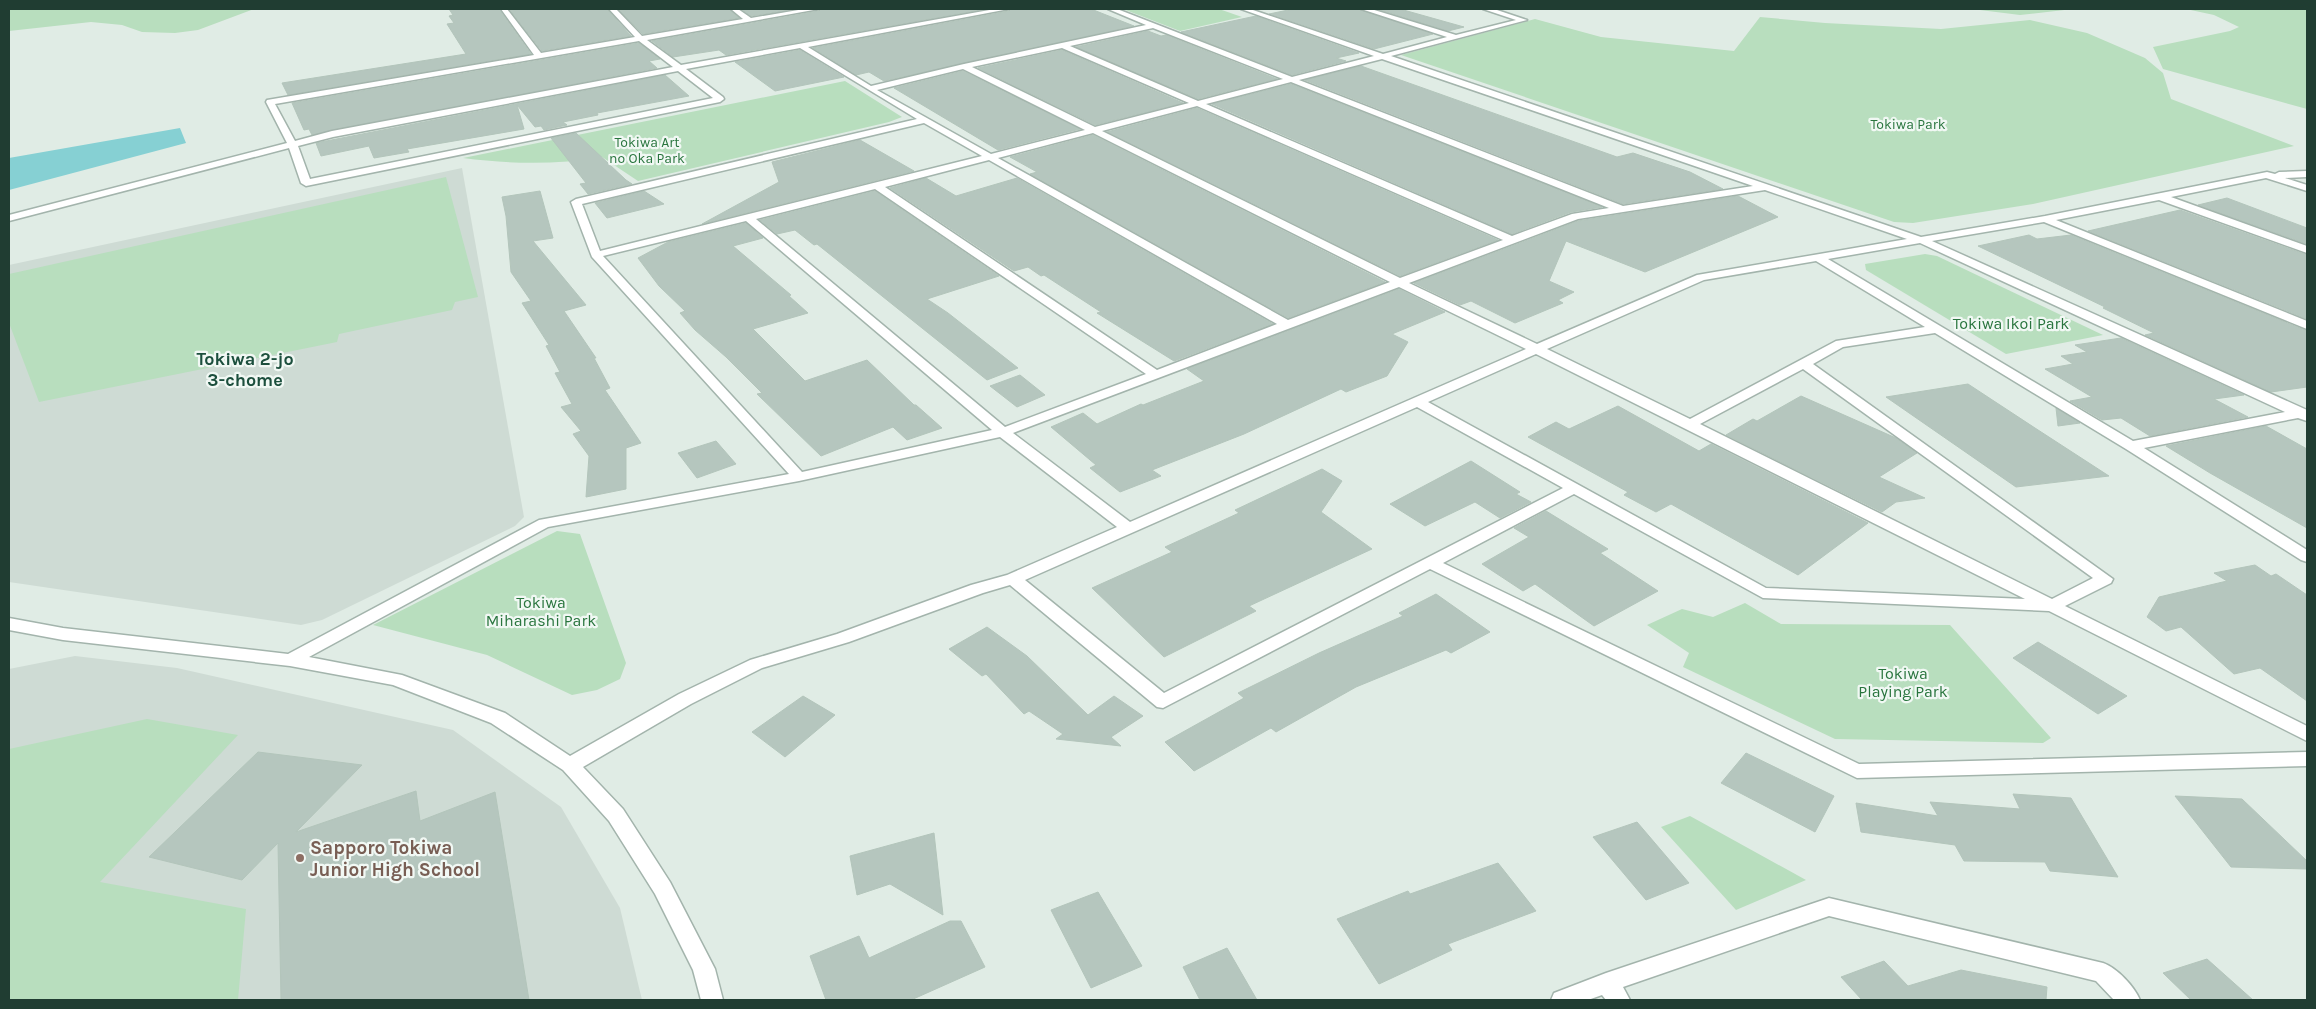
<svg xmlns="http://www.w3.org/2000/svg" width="2316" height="1009" viewBox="0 0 2316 1009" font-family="Karla,sans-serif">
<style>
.built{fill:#cedbd4}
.green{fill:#b8debe}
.water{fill:#86d0d3}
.building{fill:#b5c6be;stroke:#b3c5bb}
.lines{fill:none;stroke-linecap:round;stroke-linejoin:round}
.minor-casing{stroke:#a3b4ac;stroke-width:3}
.minor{fill:#fff;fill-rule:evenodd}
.education-dot{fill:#8d6e63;stroke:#f1f8f4;stroke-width:2}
.labels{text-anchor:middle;stroke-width:4.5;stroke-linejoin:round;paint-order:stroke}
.far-park-label{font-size:14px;fill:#29753e;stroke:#f1f8f4}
.park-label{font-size:16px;fill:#29753e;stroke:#f1f8f4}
.neighbourhood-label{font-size:18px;font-weight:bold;fill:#1c4f3d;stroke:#f1f8f4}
.near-education-label{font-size:19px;font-weight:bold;fill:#785e54;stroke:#f1f8f4;text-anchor:start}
</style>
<rect width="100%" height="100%" fill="#e0ece5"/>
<g class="built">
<path d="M462,168L524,517L515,526L322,620L301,625L9,582V265Z"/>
<path d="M75,656L177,668L453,730L561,807L620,908L642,1000H9V669Z"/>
</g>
<g class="green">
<path d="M9,9H254L198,30L175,33L142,32L122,25L91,22L9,31Z"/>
<path d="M1123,9H1219L1242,17L1180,31Z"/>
<path d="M1972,9H2073L2020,15Z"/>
<path d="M2186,9H2307V109L2163,69L2153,47L2230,31L2239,27L2214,15Z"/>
<path d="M1760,17L1825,23L1941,29L2030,20L2087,33L2145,58L2163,73L2171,99L2294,146L2033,204L1913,223L1894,222L1401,55L1535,19L1601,37L1734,51Z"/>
<path d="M845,81L902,117L889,122L638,181L602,157C557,165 508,164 463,158Z"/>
<path d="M446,177L478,297L455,302L452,310L339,334L337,342L39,402L9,323V274Z"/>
<path d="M1925,254L1937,256L2103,335L2006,354L1866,270L1865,264Z"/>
<path d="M557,531L580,534L626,663L620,679L597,690L572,695L487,655L373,625Z"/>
<path d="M1745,603L1781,624L1950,625L2051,738L2043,743L1835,739L1683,667L1689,653L1647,625L1682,609L1713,617Z"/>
<path d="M147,719L238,735L100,882L246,909L238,1000H9V749Z"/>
<path d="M1690,816L1806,880L1736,910L1661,827Z"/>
</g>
<path class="water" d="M180,128L186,143L9,190V158Z"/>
<g class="building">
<path d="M449,9H499L531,54L288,95L282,83L466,54L447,24L454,23L449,16L453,15Z"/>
<path d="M509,9H607L631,36L542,51Z"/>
<path d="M618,9H729L739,18L643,34Z"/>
<path d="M741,9H794L751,16Z"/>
<path d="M821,9H986L726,55L719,50L673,57L652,41L819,11Z"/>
<path d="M1011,9H1091L1134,26L884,81L869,72L856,75L813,48L1009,11Z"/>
<path d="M1293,9H1359L1433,34L1374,49L1269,14Z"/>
<path d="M1377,9H1400L1464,27L1448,31Z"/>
<path d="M1256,16L1359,53L1336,58L1346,61L1292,75L1181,32Z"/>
<path d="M1148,31L1161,36L1166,35L1277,79L1198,99L1076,47Z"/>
<path d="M639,43L660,59L649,61L657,68L312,135L309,129L304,130L292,103Z"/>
<path d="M800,50L844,77L775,91L735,62Z"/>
<path d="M1062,50L1183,103L1095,125L978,68Z"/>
<path d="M1361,66L1617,157L1633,153L1690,172L1723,189L1623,204L1305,80Z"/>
<path d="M963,71L1080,129L998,150L894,88Z"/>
<path d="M665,75L689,96L597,113L598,115L563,122L567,125L544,130L541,126L535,127L517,105L524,129L407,149L409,152L374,158L369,146L321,156L316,143Z"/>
<path d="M1291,84L1602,207L1571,212L1512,234L1212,104Z"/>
<path d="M1197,108L1498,240L1400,276L1107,132Z"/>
<path d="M576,133L626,180L632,184L588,194L580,184L586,183L551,138Z"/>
<path d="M1093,135L1385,282L1288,318L1030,174L1037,172L1010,157Z"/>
<path d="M860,140L914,171L702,224L779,182L772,162Z"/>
<path d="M926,178L956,196L1017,178L1273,324L1174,361L1097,313L1101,312L1044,275L1041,276L1028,267L1014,271L890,188Z"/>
<path d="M540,191L553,238L533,241L586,305L564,311L596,358H594L610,388L605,390L641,443L626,448V489L586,497L589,456L573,434L581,431L561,407L572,404L555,373L560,372L546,346L549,345L522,303L531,301L511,272L506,216L502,197Z"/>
<path d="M644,191L664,204L607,218L595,203Z"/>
<path d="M875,191L999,276L927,299L948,313L1018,368L987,380L817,244L814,245L795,230L777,234L760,220Z"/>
<path d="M1738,196L1778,217L1645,272L1566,241L1549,281L1574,292L1558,300L1563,303L1515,323L1471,301L1460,305L1414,283L1578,221Z"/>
<path d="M2227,198L2307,228V244L2198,205Z"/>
<path d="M2180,210L2307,255V319L2088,231Z"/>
<path d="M746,223L763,238L733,246L791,295L789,296L808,313L753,329L805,381L867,360L914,405H916L942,428L907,440L893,427L821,456L757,394L762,393L726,357L695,330L680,313L685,311L659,286L638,258L668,242Z"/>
<path d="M2029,235L2037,239L2071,235L2307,331V387L2271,392L2145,335L2154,333L2103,308L2105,307L1978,246Z"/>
<path d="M1399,289L1445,312L1392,334L1408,342L1387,376L1346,392L1341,389L1244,434L1152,470L1161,476L1120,492L1090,468L1096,465L1051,427L1083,413L1097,424L1141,404L1143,405L1204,381L1187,369Z"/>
<path d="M2121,338L2244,395L2214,399L2248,417L2150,436L2121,418L2102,420L2070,401L2092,397L2045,369L2073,364L2061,356L2087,352L2075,345Z"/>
<path d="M1020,375L1045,395L1017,407L990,386Z"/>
<path d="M1968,384L2035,428L2109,476L2016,487L1886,397Z"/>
<path d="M1801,396L1896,438L1917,453L1879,477L1925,498L1896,502L1882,512L1726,435L1753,419L1757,421Z"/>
<path d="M1618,406L1699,451L1711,444L1868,523L1798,575L1671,504L1656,512L1624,495L1628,492L1528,437L1556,422L1569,429Z"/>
<path d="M2056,408L2080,423L2058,426Z"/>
<path d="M2266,426L2307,449V528L2210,473L2166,446Z"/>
<path d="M716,441L736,464L697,478L678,453Z"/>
<path d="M1471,461L1520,492L1516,494L1531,502L1500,518L1475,502L1425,526L1390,504Z"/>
<path d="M1322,469L1342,481L1321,512L1372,549L1249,606L1256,611L1164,657L1092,588L1172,552L1165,547L1239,513L1235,510Z"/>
<path d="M1546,511L1608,549L1600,553L1658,591L1594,626L1535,584L1523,591L1482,564L1529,537L1514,528Z"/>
<path d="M2255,565L2271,576L2276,574L2307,595V701L2260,668L2234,674L2181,627L2166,631L2147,617L2159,597L2227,581L2214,573Z"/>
<path d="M1436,594L1490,632L1451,653L1446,650L1356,687L1276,732L1271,728L1194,771L1165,742L1244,698L1238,693L1319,653L1403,616L1399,613Z"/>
<path d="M987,627L1027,656L1088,715L1114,696L1143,716L1111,737L1121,746L1056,739L1063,734L1029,711L1024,714L986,674L982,676L949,649Z"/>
<path d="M2038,642L2127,696L2098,714L2013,658Z"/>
<path d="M803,696L835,715L785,757L752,732Z"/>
<path d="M258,752L362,765L296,832L416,791L420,821L495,792L529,1000H281L278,843L242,880L149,857Z"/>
<path d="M1746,753L1834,796L1815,832L1721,783Z"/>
<path d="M2013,794L2071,798L2118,877L2050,871L2045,862L1964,861L1955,845L1861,832L1856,803L1938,816L1930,802L2020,809Z"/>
<path d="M2175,796L2242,799L2307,861V869L2231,867Z"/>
<path d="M1637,822L1689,883L1646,900L1593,837Z"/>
<path d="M934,833L943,915L890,884L857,895L850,856Z"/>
<path d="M1498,863L1536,911L1448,944L1452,950L1379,984L1337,919L1408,891L1410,894Z"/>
<path d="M1098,892L1142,966L1091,988L1051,910Z"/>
<path d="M950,921H961L985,967L911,1000H826L810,956L859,936L869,958Z"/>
<path d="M1227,948L1257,1000H1200L1183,967Z"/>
<path d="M2207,959L2253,1000H2191L2163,973Z"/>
<path d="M1884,961L1908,986L1961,970L2047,987L2046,1000H1862L1841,977Z"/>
</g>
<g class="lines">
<g class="minor-casing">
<g id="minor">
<path d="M501,9H507L541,53L635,37L609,9H616L642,36L743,19L731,9H738L751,18L804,9H819L647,40L681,65L995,9H1009L808,47L871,86L964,64L1146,25L1108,9H1117L1292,77L1374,56L1241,9H1250L1383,54L1447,37L1361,9H1371L1456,35L1516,20L1483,9H1494L1527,20L1391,56L1921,237L2045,216L2267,172L2275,174L2279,172L2307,171V177L2285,178L2307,185V191L2266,178L2171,197L2307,246V253L2159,200L2056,220L2307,321V329L2044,222L1932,241L2307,410V421L2298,418L2144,448L2307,550V562L2301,560L2126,449L1935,333L1843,347L1813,364L2113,579L2111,583L2065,606L2307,726V741L2049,611L1763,598L1574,494L1443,563L1859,764L2307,752V766L1857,778L1430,569L1163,708L1157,707L1010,585L983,593L849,642L762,668L691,704L583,767L623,809L670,882L715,969L723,1000H701L693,970L655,894L609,821L563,770L491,723L393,685L290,666L63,640L9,630V618L63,628L288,654L539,520L789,474L592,257L571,202L576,199L917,119L800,48L686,69L723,97L724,99L720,102L306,186L301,183L289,148L9,221V215L287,143L266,102L267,100L534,55ZM1153,28L1283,79L1198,101L1070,46ZM639,41L673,67L332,131L295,141L275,104ZM1062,48L1189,103L1095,127L972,67ZM1382,59L1753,186L1623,206L1299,80ZM963,69L1085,130L991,154L877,90ZM678,71L713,98L310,179L298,146L333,137ZM1291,82L1609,208L1572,214L1512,236L1206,104ZM1197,106L1503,240L1400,278L1102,131ZM924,123L982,156L600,251L582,204ZM1093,133L1390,282L1288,320L998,158ZM989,160L1277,324L1157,370L885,187ZM875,189L1146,374L1005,427L756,219ZM1765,190L1907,239L1697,275L1537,344L1409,283L1578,219ZM746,221L992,430L802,472L603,256ZM1920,243L2285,412L2133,441L1828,259ZM1816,261L1925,327L1836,341L1690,419L1547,349L1704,280ZM1399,287L1526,349L1130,522L1013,433ZM1536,354L2025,599L1766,588L1428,402ZM1803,369L2093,578L2052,599L1700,424ZM1417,407L1563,488L1164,693L1025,580ZM1000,437L1117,527L1007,575L971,585L837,634L750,660L679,694L570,756L505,713L402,675L309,657L548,527L799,481Z"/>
<path d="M1829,898L2103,963C2117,968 2134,986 2140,1000H2114L2096,981L1829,916L1623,987L1630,1000H1606L1602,995L1588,1000H1551L1554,993L1606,973Z"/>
</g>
</g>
<use href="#minor" class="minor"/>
</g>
<circle class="education-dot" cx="300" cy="858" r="5"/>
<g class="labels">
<g class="far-park-label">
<text x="1908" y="129">Tokiwa Park</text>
<text x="647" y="147">Tokiwa Art<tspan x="647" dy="16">no Oka Park</tspan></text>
</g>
<g class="park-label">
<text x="2011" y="329">Tokiwa Ikoi Park</text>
<text x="541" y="608">Tokiwa<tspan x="541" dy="18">Miharashi Park</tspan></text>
<text x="1903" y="679">Tokiwa<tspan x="1903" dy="18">Playing Park</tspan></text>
</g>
<g class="neighbourhood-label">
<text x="245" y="365">Tokiwa 2-jo<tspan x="245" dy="21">3-chome</tspan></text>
</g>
<g class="near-education-label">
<text x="310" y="854">Sapporo Tokiwa<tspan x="310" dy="22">Junior High School</tspan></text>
</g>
</g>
<rect width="2316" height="1009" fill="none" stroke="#203d32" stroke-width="20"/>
</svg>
